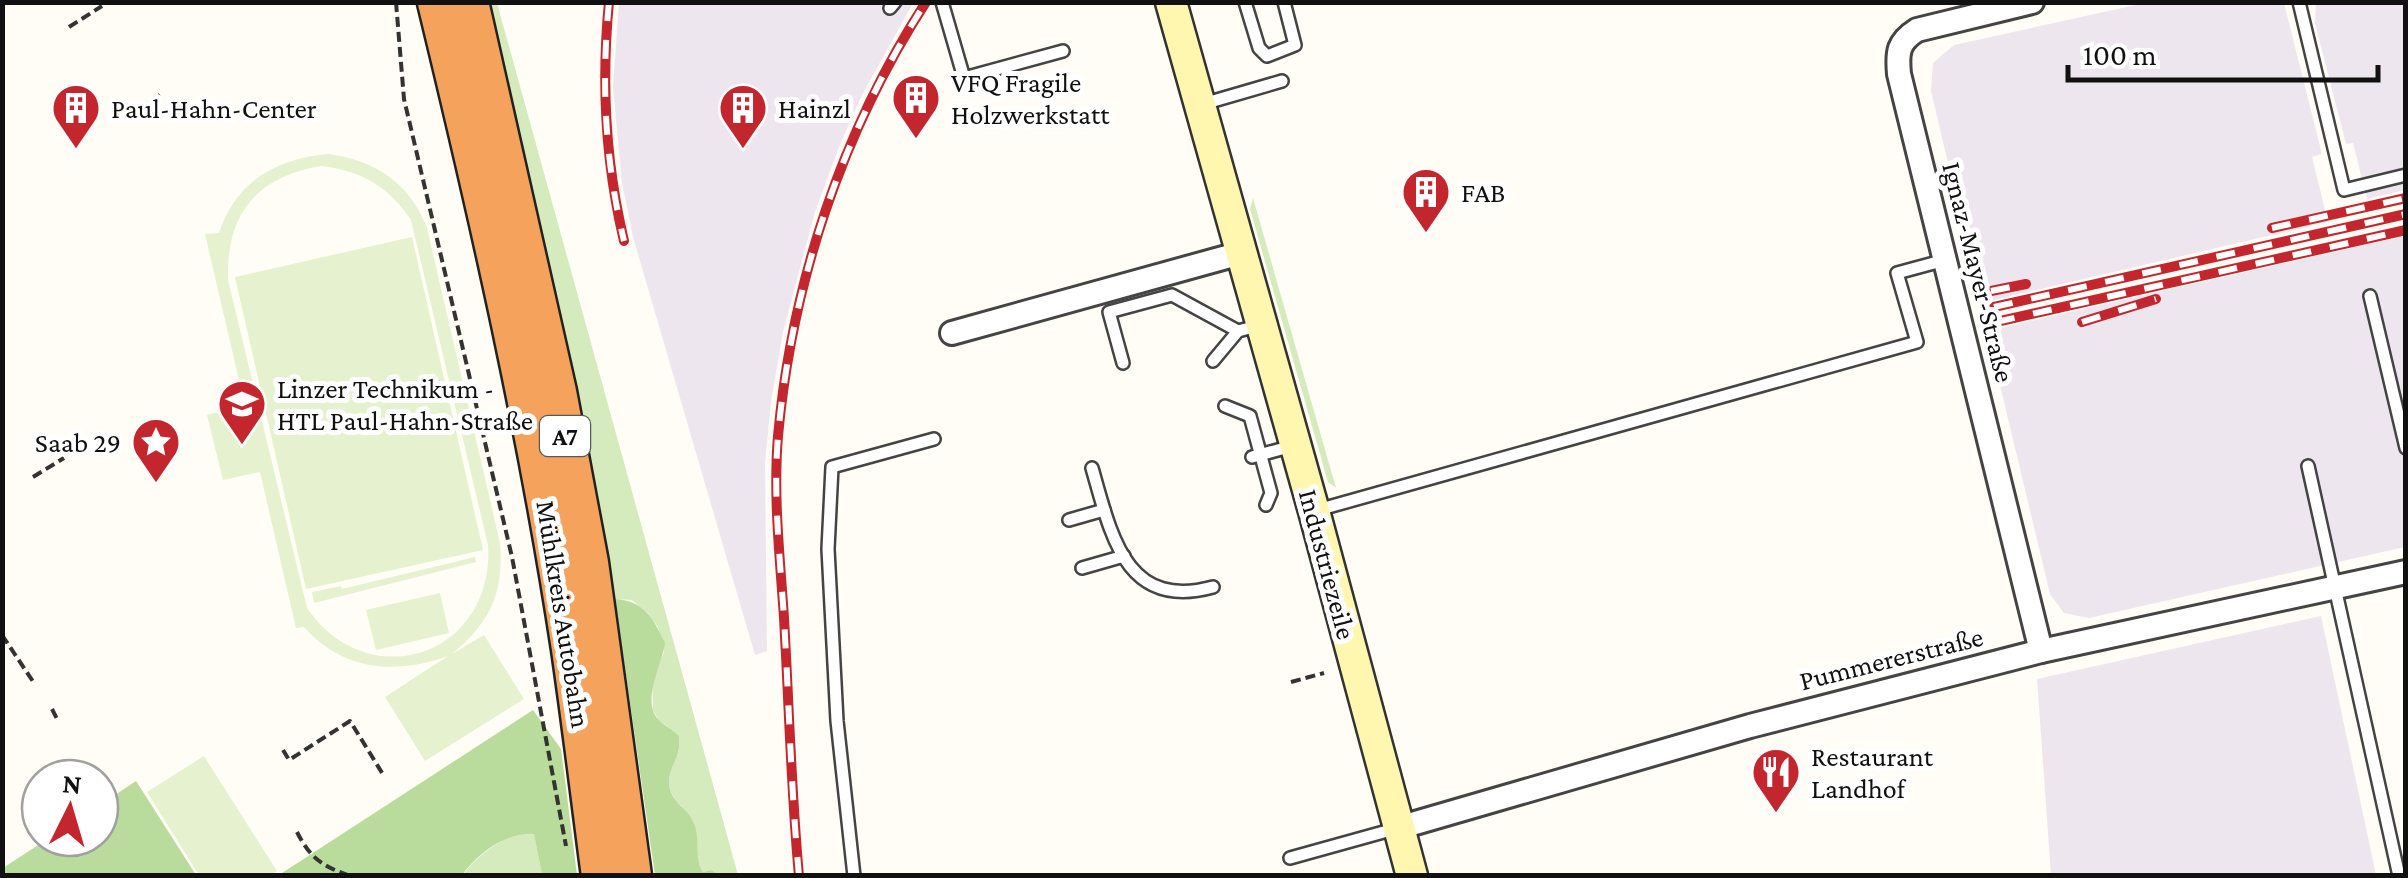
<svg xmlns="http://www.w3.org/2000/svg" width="2408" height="878" viewBox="0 0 2408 878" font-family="'Crimson Pro',serif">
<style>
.industrial{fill:#eee6ef}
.green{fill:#d5ebbd}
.forest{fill:#b9dc9c}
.pitch{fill:#e6f2cf;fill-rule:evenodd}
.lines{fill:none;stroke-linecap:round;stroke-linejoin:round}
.lane-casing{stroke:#444;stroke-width:16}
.street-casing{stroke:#444;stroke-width:28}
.secondary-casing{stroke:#333;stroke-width:35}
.highway-casing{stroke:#222;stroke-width:45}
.path{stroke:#333;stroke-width:4;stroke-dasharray:10 5;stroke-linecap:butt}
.lane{stroke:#fff;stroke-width:11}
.street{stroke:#fff;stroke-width:22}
.secondary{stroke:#fff6b0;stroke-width:30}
.highway{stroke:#f5a25d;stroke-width:40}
.rail-casing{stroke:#c4262e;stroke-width:10}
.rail{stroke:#fff;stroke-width:6;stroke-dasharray:19;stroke-linecap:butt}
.labels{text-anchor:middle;stroke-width:10;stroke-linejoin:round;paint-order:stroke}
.shield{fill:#fff;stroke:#585858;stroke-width:2.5}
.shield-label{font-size:25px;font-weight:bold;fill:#111}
.poi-label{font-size:28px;fill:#111;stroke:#fff;text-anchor:start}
.street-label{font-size:28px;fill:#111;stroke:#fff}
</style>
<rect width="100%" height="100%" fill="#fffdf5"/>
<g class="industrial">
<path d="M619,3H913L861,97L839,147L815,212L783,332L771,402L765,463L767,651L755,655L633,237L622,183L613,87Z"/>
<path d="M2145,3H2284L2322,154L2312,157L2328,222L1981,303L1931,91L1933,63L1954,45Z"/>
<path d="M2316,3H2405V190L2367,199L2353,143L2346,144L2315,23Z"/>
<path d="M2405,236V547L2089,618L2064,613L2050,594L1987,331Z"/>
<path d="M2321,616L2376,875H2051L2037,679Z"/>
</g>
<g class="green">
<path d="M487,3H497L738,875H720L711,870L703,872C693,855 698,835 689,817C682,804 670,799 669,783C669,765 682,757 679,736L658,719L653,710L652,679L664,652L658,627L648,613L632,600L615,599L548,259Z"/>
<path d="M1253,198L1336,488L1328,482L1250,209Z"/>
<path d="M518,833H534L542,875L462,876C476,856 497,842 518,833Z"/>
</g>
<g class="forest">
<path d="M615,599C645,601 653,618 665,643C663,662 640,702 659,720C665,726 673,730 679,736C682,757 669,765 669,783C670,803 688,807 694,824C701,840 693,856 703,872L711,870L720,875H655Z"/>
<path d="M533,710L561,749L577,875H542L534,834C506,832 478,853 462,875H279Z"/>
<path d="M136,781L196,875H3V868L49,838H100V805Z"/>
</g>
<g class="pitch">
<path d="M328,154C375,160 410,183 427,228L500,543C504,594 490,622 452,654L484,635L524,699L425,761L385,697L448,656C396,675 343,671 304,627L296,628L260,472L223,480L207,415L245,406L205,234L219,233C236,181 276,159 328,154ZM321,166C362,171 388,186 411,220L488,545C495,655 369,698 307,608L228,280C226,214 256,177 321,166Z"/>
<path d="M412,237L483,550L306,589L235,277Z"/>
<path d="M475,557L476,562L314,603L312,592L341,586L342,589Z"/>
<path d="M440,593L449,633L376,650L366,610Z"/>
<path d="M204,756L277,871L270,875H199L147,792Z"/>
</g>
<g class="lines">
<g class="lane-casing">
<g id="lane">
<path d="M942,2L964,78L1063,51"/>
<path d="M1245,2L1259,48L1267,56L1295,45L1284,2"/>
<path d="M2299,2L2344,190L2406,175"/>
<path d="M890,8L895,2"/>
<path d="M1203,104L1282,81"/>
<path d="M2370,296L2406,448"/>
<path d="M1213,361L1238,331L1261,325"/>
<path d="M1123,363L1109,312L1172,295L1238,331"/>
<path d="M1225,406L1250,416L1271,493L1266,505"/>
<path d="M1252,457L1296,445"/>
<path d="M2308,466L2399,876"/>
<path d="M1092,468C1111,534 1125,611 1213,587"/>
<path d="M1314,511L1917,342L1897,273L1945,260"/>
<path d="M1069,520L1104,510"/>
<path d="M1082,568L1124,556"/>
<path d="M1290,858L1398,828"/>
<path d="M854,876L837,721L828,549L832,467L934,439"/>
</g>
</g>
<g class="street-casing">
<g id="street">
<path d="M2032,2L1917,30C1898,42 1897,52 1899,74L2041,651"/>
<path d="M952,333L1241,253"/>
<path d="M1398,828L1750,726L2041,651L2406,572"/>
</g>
</g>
<g class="secondary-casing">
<path id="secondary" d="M1171,2L1314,511L1412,876"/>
</g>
<g class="highway-casing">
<g id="highway">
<path d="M438,2C490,216 539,432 572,649C583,725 592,800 602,876"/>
<path d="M468,2L556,392L588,563L631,876"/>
</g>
</g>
<g class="path">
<path d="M396,2L404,99L512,557L566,846"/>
<path d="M69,27L102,6"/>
<path d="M128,117L160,95"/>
<path d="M33,477L64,458"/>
<path d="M2,635L34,683"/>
<path d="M1291,682L1324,673"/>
<path d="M52,709L57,719"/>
<path d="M283,750L289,760L350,721L384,776"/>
<path d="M297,832C310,858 323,867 351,876"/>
</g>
<use href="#lane" class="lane"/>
<use href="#street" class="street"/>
<use href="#secondary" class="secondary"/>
<use href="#highway" class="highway"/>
<g class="rail-casing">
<g id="rail">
<path d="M609,2C601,84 605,161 624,241"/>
<path d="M2272,228L2406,198"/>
<path d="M1991,291L2026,284"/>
<path d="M1994,307L2406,214"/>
<path d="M1996,322L2406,230"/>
<path d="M2082,322L2156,299"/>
<path d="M799,876C791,790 789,704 784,618C780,558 773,496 778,436C792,282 842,132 926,2"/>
</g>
</g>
<use href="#rail" class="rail"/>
</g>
<defs>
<g id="building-pin" transform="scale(2.5)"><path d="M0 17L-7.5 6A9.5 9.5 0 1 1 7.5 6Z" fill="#c4262e" stroke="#fff"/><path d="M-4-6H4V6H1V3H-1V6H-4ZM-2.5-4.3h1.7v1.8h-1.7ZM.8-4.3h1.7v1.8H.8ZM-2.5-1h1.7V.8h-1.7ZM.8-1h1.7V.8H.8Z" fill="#fff"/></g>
<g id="school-pin" transform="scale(2.5)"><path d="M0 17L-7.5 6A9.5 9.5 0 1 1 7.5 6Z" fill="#c4262e" stroke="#fff"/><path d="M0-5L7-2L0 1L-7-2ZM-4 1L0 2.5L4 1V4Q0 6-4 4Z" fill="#fff"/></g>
<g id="sight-pin" transform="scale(2.5)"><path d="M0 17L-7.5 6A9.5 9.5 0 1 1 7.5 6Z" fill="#c4262e" stroke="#fff"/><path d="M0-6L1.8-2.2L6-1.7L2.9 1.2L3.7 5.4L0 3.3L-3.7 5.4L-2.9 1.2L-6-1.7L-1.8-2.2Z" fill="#fff"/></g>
<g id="restaurant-pin" transform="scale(2.5)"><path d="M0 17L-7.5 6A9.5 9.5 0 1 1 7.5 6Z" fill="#c4262e" stroke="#fff"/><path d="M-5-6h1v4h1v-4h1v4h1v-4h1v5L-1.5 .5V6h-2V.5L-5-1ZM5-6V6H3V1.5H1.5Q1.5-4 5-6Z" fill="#fff"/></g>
</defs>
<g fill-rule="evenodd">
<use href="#building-pin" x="916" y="98"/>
<use href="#building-pin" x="76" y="108"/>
<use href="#building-pin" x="743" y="108"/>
<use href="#building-pin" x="1426" y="192"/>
<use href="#school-pin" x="242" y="404"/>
<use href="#sight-pin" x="156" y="442"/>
<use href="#restaurant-pin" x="1776" y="772"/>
</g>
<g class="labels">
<rect class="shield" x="540" y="416" width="50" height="40" rx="8"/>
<g class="shield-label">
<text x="565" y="445">A7</text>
</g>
<g class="poi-label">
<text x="951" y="92">VFQ Fragile<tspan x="951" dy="32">Holzwerkstatt</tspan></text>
<text x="111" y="118">Paul-Hahn-Center</text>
<text x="778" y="118">Hainzl</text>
<text x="1461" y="202">FAB</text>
<text x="277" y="398">Linzer Technikum -<tspan x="277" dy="32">HTL Paul-Hahn-Straße</tspan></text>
<text x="121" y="452" text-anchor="end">Saab 29</text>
<text x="1811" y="766">Restaurant<tspan x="1811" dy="32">Landhof</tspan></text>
</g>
<g class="street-label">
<text transform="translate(1979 272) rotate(76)" y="10">Ignaz-Mayer-Straße</text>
<text transform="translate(1328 564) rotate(75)" y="10">Industriezeile</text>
<text transform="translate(564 614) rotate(81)" y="10">Mühlkreis Autobahn</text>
<text transform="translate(1891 658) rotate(-14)" y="10">Pummererstraße</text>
</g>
</g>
<rect width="2408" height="878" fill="none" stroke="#111111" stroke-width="10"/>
<g transform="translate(70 808) rotate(5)"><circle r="48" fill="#ffffff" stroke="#a0a0a0" stroke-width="2.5"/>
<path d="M0-8L18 38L0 25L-18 38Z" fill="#c4262e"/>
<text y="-15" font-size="28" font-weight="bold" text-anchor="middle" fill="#111111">N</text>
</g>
<path d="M2068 65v15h310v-15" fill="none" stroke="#111111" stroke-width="5"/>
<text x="2083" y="65" font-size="30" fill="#111111" stroke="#ffffff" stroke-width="8" paint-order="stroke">100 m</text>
</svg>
